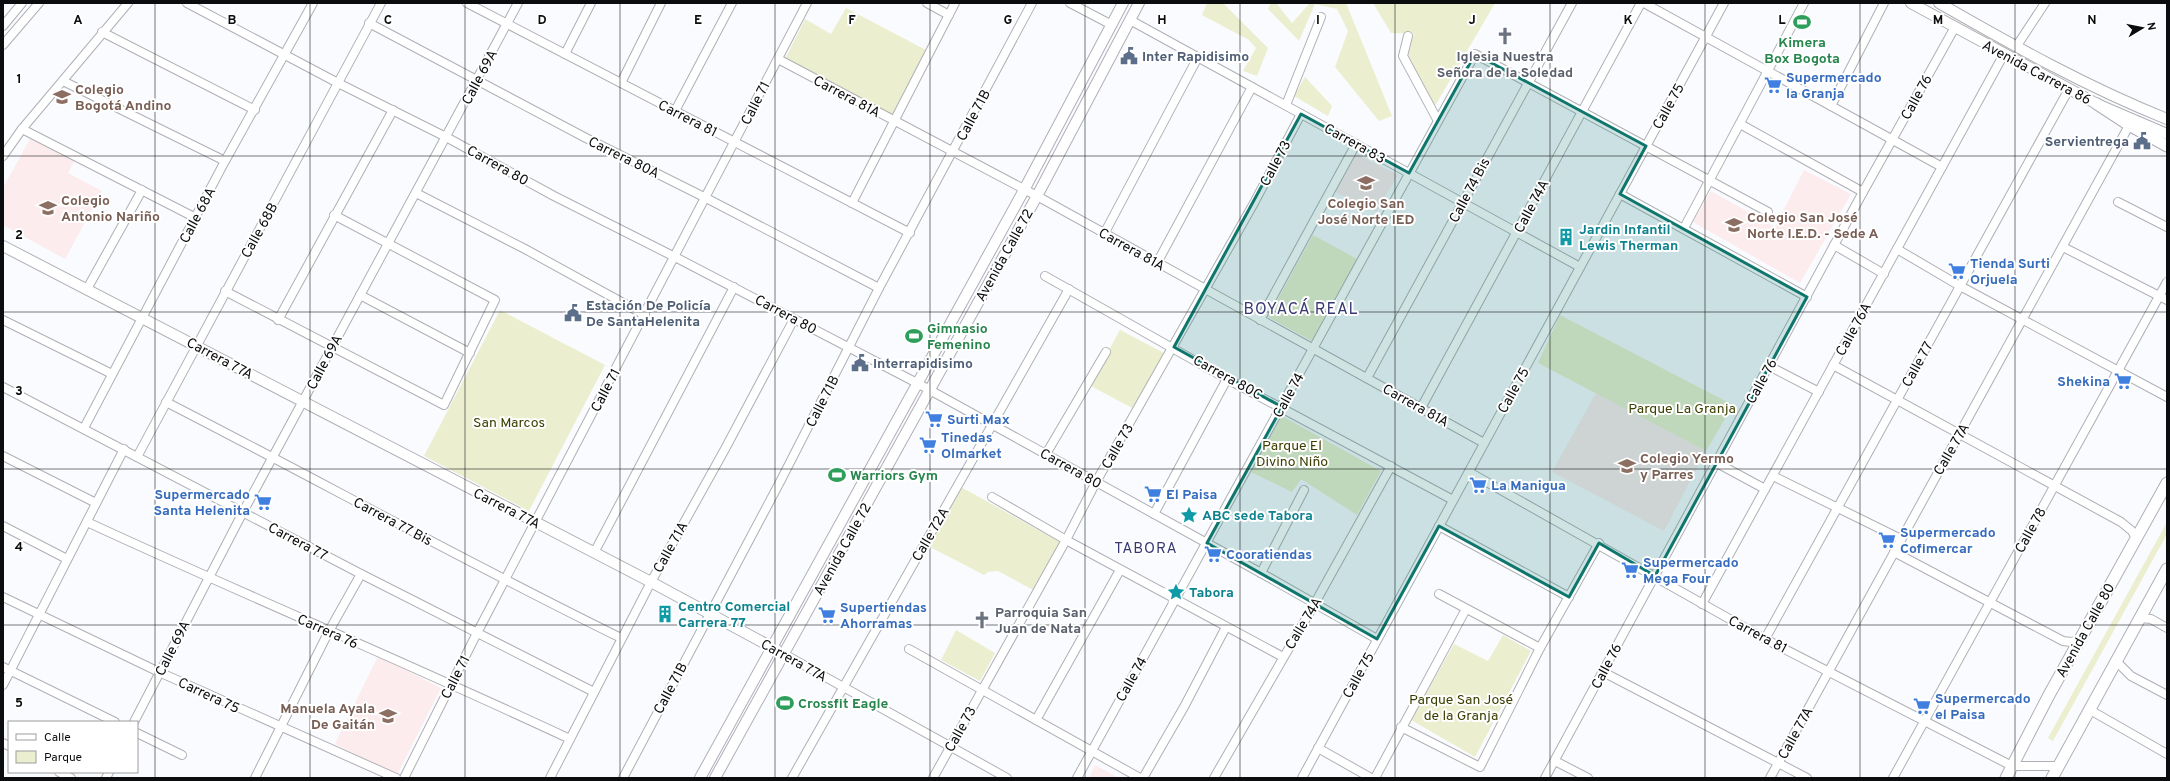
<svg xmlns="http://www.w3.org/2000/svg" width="2170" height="781" viewBox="0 0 2170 781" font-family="Overpass,sans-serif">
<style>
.education{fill:#fdeced}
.green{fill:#ecefcf}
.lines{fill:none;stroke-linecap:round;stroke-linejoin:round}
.minor-casing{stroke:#aeb0b5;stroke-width:10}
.major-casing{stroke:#aeb0b5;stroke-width:12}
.highway-casing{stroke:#aeb0b5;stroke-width:13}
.minor{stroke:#fff;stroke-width:8}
.major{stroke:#fff;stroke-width:10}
.highway{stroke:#fff;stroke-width:11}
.marked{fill:#0f766e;fill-opacity:0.2;stroke:#0f766e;stroke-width:3;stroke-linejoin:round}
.grid{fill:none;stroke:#0b0c0d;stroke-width:1;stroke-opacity:0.55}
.labels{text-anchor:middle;stroke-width:4;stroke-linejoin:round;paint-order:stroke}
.leisure-label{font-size:14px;font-weight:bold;fill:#27864d;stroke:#fff;text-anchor:start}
.service-label{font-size:14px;font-weight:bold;fill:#4e5e75;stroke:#fff;text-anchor:start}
.worship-label{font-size:14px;font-weight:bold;fill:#5b616d;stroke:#fff}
.street-label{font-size:14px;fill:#0b0c0d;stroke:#fff}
.shop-label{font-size:14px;font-weight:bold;fill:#366cbe;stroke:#fff;text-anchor:start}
.education-label{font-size:14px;font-weight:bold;fill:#785e54;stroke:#fff;text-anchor:start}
.culture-label{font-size:14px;font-weight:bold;fill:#0d838f;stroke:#fff;text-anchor:start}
.park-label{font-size:14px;fill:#3d3f00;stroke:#fff}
.neighbourhood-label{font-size:15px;letter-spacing:1px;fill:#373773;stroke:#fff}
.quarter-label{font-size:16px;letter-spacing:1px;fill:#373773;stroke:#fff}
.grid-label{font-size:13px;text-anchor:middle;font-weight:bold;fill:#0b0c0d;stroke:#fff;stroke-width:4;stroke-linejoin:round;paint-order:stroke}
</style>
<rect width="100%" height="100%" fill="#f9fbff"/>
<g class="education">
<path d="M31,137L74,161L68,173L102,191L65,259L3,225V188Z"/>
<path d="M1356,154L1398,175L1376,212L1335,192Z"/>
<path d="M1804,170L1851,194L1800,283L1693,222L1711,191L1775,227Z"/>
<path d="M1596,393L1706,451L1664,531L1552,472Z"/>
<path d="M378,656L441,688L397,775L335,744Z"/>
<path d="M1095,765L1119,778H1089Z"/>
</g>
<g class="green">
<path d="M1207,3H1223L1268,48L1257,76L1243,71L1256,48L1249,40L1202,15Z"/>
<path d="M1271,3H1276L1292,23L1310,3H1346L1392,116L1379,121L1335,67L1348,31L1337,9L1315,4L1299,41L1268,9Z"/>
<path d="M1373,3H1495L1435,106L1408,56L1414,34L1391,33Z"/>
<path d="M846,8L926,50L891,117L784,61L805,19L831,34Z"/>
<path d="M1305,77L1332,106L1328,116L1294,96Z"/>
<path d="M1313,235L1357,259L1312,341L1268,317Z"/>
<path d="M500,310L605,365L529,511L424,456Z"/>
<path d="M1560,315L1733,405L1706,451L1538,363Z"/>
<path d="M1120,330L1164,353L1134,409L1089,385Z"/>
<path d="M1282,416L1381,471L1357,515L1301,479L1292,492L1251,472Z"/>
<path d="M961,487L1060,542L1033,590L998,571L988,572L984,575L928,546Z"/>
<path d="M2167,522V534L2053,741L2048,738Z"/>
<path d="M956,630L995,653L980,681L941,660Z"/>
<path d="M1503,635L1531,651L1475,757L1411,720L1454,644L1488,661Z"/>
</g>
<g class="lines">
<g class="minor-casing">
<g id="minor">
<path d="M187,3L338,83L446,137L554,196L675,257L917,383L1261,573L1377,639"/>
<path d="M467,3L910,233"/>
<path d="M927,3L949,15"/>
<path d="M1070,3L1112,25"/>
<path d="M1644,3L1942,167"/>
<path d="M1130,20L1580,267"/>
<path d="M369,23L586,138L706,198L879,288"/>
<path d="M3,26L22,3"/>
<path d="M102,32L255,110"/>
<path d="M1408,36L1403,56L1438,121"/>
<path d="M3,45L39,3"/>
<path d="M2016,47L2045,3"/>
<path d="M565,54L591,3"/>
<path d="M778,59L1037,196L1484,443"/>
<path d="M63,81L225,161"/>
<path d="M621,83L661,3"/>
<path d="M1286,105L1321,17"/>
<path d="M1831,106L1884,3"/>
<path d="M675,111L732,3"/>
<path d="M1740,124L1863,192"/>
<path d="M22,129L196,218"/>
<path d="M3,156L22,129L128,3"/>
<path d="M416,193L525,249L645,315"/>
<path d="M1620,194L1807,297"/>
<path d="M2118,202L2167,227"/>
<path d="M852,203L955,3"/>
<path d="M1684,228L1804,3"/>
<path d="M1104,234L1198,57"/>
<path d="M1834,245L1884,274"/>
<path d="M2063,247L2167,300"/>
<path d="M1897,249L1960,286L2167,397"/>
<path d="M1157,263L1252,87"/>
<path d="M1045,276L1227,379L1453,500"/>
<path d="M87,289L142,190"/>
<path d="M225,291L444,405L495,300L334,215"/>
<path d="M360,295L470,353"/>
<path d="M3,320L112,374"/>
<path d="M278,320L393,110"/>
<path d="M1260,320L1356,144"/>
<path d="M1833,365L2121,522L2132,531L2136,538"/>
<path d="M1769,366L1819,392"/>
<path d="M1367,378L1572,3"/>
<path d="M3,387L361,574L594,692"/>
<path d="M166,402C318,480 468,563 621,638"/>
<path d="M1421,408L1641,3"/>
<path d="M84,428L225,161L313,3"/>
<path d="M1046,454L1106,352"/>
<path d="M3,456L96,503"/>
<path d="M137,457L381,3"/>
<path d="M1717,463L1765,489"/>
<path d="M1469,472L1765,639L2012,766H2058"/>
<path d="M1773,476L1901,539"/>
<path d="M992,497L1066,540L1283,657"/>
<path d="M1154,514L1227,379"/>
<path d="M87,522C247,596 410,664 570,739"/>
<path d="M3,526L67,559"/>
<path d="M1439,526L1569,597"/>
<path d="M1894,552L2063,641L2071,642L2079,640"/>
<path d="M594,553L734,287"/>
<path d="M1261,573L1304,490"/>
<path d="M1439,594L1540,648"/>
<path d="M3,597L159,672L396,778"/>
<path d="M1702,604L2004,54"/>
<path d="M2140,618L2151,619L2167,628"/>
<path d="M1765,639L2069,89"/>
<path d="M909,649L1140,778"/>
<path d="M784,654L1007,778"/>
<path d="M2116,661L2131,676L2167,695"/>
<path d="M3,667L115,722"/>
<path d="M1603,672L1807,778"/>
<path d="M3,685L124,449"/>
<path d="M2090,710L2167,754"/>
<path d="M1036,720L1120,570"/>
<path d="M134,722L243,512L518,3"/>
<path d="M1401,727L1480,767L1540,648L1599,543"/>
<path d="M137,733L182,755"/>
<path d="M3,743L9,746"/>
<path d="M1318,748L1371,778"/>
<path d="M1555,761L1588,778"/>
<path d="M59,772L71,778"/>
<path d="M106,778L109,772"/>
<path d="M255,778L329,631L361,574"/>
<path d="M404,778L477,633L807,3"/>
<path d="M550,778L651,582L725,449L794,319"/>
<path d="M623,778L781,480L879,288L1032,3"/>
<path d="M792,778L1069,289"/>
<path d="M933,778L1066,540L1096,482L1254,203L1301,114"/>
<path d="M1077,778L1475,54L1768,212"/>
<path d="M1143,778L1184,707L1226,627"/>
<path d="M1214,778L1315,603L1391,466"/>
<path d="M1302,778L1724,3"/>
<path d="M1375,778L1466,609"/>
<path d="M1545,778L1863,192L1955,27"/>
<path d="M1770,778L2131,122"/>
<path d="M1893,778L2167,282"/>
</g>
</g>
<g class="major-casing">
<g id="major">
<path d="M1911,3L2097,104L2167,134"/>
<path d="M1939,3C2014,46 2087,87 2167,119"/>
<path d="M3,246L651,582L777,650"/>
<path d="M700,778L1024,190L1123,3"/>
<path d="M715,778L1037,196L1139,3"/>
</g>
</g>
<g class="highway-casing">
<g id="highway">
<path d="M2097,104L2129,125L2167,146"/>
<path d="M2006,778L2049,695L2167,483"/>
<path d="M2052,778L2167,569"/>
</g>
</g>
<use href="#minor" class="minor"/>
<use href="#major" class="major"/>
<use href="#highway" class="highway"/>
</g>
<path class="marked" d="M1475,54L1646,146L1620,194L1807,297L1655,576L1599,543L1569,597L1439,526L1377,639L1207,543L1282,407L1174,347L1301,114L1409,173Z"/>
<path class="grid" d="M155,3V778M310,3V778M465,3V778M620,3V778M775,3V778M930,3V778M1085,3V778M1240,3V778M1395,3V778M1550,3V778M1705,3V778M1860,3V778M2015,3V778M3,156H2167M3,312H2167M3,469H2167M3,625H2167"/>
<defs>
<g id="stadium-bare" transform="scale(1.38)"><path d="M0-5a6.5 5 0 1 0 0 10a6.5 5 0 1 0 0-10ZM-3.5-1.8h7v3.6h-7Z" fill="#2e9e5b" stroke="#fff" stroke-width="2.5" paint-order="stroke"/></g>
<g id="church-bare" transform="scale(1.38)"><path d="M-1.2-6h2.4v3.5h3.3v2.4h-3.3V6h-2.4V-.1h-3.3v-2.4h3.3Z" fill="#6b7280" stroke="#fff" stroke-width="2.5" paint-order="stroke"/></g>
<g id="civic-bare" transform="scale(1.38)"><path d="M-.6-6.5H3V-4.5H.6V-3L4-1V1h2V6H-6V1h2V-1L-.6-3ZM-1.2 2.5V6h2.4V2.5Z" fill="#5c6f8a" stroke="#fff" stroke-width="2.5" paint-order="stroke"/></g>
<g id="supermarket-bare" transform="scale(1.38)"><path d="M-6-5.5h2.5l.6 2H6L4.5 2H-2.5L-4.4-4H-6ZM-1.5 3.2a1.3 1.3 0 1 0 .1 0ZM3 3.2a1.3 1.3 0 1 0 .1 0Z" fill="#3f7fe0" stroke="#fff" stroke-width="2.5" paint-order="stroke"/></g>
<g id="school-bare" transform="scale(1.38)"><path d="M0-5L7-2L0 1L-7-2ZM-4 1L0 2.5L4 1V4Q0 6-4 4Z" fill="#8d6e63" stroke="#fff" stroke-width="2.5" paint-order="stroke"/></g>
<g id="building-bare" transform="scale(1.38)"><path d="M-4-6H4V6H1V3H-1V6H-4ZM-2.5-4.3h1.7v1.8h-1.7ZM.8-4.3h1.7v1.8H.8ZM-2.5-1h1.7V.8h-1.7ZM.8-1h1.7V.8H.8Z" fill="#0f9aa8" stroke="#fff" stroke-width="2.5" paint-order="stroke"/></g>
<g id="sight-bare" transform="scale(1.38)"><path d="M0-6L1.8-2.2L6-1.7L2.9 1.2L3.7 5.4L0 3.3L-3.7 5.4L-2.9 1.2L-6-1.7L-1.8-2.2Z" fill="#0f9aa8" stroke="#fff" stroke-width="2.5" paint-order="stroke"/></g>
</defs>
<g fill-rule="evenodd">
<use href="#stadium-bare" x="1802" y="22"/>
<use href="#church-bare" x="1505" y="36"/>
<use href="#civic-bare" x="1129" y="56"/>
<use href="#supermarket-bare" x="1773" y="85"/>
<use href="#school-bare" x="62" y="97"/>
<use href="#civic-bare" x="2142" y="141"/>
<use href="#school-bare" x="1366" y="183"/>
<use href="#school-bare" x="48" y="208"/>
<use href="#school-bare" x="1734" y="225"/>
<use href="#building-bare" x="1566" y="237"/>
<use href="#supermarket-bare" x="1957" y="271"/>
<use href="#civic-bare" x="573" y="313"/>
<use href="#stadium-bare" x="914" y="336"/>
<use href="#civic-bare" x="860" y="363"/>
<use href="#supermarket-bare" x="2123" y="381"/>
<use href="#supermarket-bare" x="934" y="419"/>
<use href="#supermarket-bare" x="928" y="445"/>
<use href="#school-bare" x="1627" y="466"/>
<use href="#stadium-bare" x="837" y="475"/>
<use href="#supermarket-bare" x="1478" y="485"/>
<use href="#supermarket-bare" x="1153" y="494"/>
<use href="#supermarket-bare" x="263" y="502"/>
<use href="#sight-bare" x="1189" y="515"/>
<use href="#supermarket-bare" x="1887" y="540"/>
<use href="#supermarket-bare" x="1213" y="554"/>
<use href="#supermarket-bare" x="1630" y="570"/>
<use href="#sight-bare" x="1176" y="592"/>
<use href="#building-bare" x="665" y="614"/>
<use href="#supermarket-bare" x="827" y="615"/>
<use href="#church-bare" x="982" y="620"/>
<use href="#stadium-bare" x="785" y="703"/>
<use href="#supermarket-bare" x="1922" y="706"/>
<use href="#school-bare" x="388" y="716"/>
</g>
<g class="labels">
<g class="leisure-label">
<text x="1802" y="47" text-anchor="middle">Kimera<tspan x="1802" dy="16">Box Bogota</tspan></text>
<text x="927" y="333">Gimnasio<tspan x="927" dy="16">Femenino</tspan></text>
<text x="850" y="480">Warriors Gym</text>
<text x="798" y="708">Crossfit Eagle</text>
</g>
<g class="service-label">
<text x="1142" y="61">Inter Rapidisimo</text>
<text x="2129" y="146" text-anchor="end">Servientrega</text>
<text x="586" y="310">Estación De Policía<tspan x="586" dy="16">De SantaHelenita</tspan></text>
<text x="873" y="368">Interrapidisimo</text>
</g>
<g class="worship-label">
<text x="1505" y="61">Iglesia Nuestra<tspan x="1505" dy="16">Señora de la Soledad</tspan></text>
<text x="995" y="617" text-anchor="start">Parroquia San<tspan x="995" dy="16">Juan de Nata</tspan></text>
</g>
<g class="street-label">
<text transform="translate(2037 72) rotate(28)" y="5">Avenida Carrera 86</text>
<text transform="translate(479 77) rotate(-62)" y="5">Calle 69A</text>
<text transform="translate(847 96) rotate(28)" y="5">Carrera 81A</text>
<text transform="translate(1916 97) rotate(-61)" y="5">Calle 76</text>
<text transform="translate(755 103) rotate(-63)" y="5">Calle 71</text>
<text transform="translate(1668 106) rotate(-61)" y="5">Calle 75</text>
<text transform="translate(973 115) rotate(-62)" y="5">Calle 71B</text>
<text transform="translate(688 118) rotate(27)" y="5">Carrera 81</text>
<text transform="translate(1355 143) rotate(29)" y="5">Carrera 83</text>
<text transform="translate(624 157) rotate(26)" y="5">Carrera 80A</text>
<text transform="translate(1275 163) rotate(-62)" y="5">Calle 73</text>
<text transform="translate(498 165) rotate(29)" y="5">Carrera 80</text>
<text transform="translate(1469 190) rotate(-62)" y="5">Calle 74 Bis</text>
<text transform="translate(1531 206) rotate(-62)" y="5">Calle 74A</text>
<text transform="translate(197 215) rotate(-62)" y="5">Calle 68A</text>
<text transform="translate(259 230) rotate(-61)" y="5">Calle 68B</text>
<text transform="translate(1132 249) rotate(29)" y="5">Carrera 81A</text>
<text transform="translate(1004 255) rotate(-61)" y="5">Avenida Calle 72</text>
<text transform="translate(786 314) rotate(28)" y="5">Carrera 80</text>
<text transform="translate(1853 329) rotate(-61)" y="5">Calle 76A</text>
<text transform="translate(220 358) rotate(28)" y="5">Carrera 77A</text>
<text transform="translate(324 362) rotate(-62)" y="5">Calle 69A</text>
<text transform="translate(1917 364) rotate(-61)" y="5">Calle 77</text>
<text transform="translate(1228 377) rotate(29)" y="5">Carrera 80C</text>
<text transform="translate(1761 381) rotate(-61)" y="5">Calle 76</text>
<text transform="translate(605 390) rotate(-62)" y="5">Calle 71</text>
<text transform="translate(1513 390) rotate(-61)" y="5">Calle 75</text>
<text transform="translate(1288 395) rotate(-61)" y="5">Calle 74</text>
<text transform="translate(822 401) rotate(-63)" y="5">Calle 71B</text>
<text transform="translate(1416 405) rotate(29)" y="5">Carrera 81A</text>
<text transform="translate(1117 446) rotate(-60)" y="5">Calle 73</text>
<text transform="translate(1951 449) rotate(-60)" y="5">Calle 77A</text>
<text transform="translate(1071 468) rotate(29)" y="5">Carrera 80</text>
<text transform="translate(507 508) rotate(27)" y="5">Carrera 77A</text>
<text transform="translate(393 521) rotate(28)" y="5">Carrera 77 Bis</text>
<text transform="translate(2030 530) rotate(-61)" y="5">Calle 78</text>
<text transform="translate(930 534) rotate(-60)" y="5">Calle 72A</text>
<text transform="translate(298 541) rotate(28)" y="5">Carrera 77</text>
<text transform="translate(670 547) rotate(-61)" y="5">Calle 71A</text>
<text transform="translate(842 549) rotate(-61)" y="5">Avenida Calle 72</text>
<text transform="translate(1303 623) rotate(-59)" y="5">Calle 74A</text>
<text transform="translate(2085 630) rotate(-61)" y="5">Avenida Calle 80</text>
<text transform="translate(328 631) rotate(24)" y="5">Carrera 76</text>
<text transform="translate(1758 634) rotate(28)" y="5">Carrera 81</text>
<text transform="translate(172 648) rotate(-63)" y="5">Calle 69A</text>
<text transform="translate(794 660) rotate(29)" y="5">Carrera 77A</text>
<text transform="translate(1606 666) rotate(-62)" y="5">Calle 76</text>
<text transform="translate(1358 675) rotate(-61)" y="5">Calle 75</text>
<text transform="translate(455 677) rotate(-63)" y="5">Calle 71</text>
<text transform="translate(1131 679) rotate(-61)" y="5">Calle 74</text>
<text transform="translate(670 688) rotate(-62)" y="5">Calle 71B</text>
<text transform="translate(209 695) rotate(25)" y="5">Carrera 75</text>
<text transform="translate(960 729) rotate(-61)" y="5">Calle 73</text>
<text transform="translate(1795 733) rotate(-61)" y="5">Calle 77A</text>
</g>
<g class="shop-label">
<text x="1786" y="82">Supermercado<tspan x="1786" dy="16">la Granja</tspan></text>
<text x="1970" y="268">Tienda Surti<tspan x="1970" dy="16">Orjuela</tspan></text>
<text x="2110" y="386" text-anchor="end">Shekina</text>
<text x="947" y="424">Surti Max</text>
<text x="941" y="442">Tinedas<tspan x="941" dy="16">Olmarket</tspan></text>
<text x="1491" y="490">La Manigua</text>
<text x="250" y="499" text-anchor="end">Supermercado<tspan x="250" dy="16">Santa Helenita</tspan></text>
<text x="1166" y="499">El Paisa</text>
<text x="1900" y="537">Supermercado<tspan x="1900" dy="16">Cofimercar</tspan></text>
<text x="1226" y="559">Cooratiendas</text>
<text x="1643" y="567">Supermercado<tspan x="1643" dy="16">Mega Four</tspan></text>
<text x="840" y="612">Supertiendas<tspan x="840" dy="16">Ahorramas</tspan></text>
<text x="1935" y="703">Supermercado<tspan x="1935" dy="16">el Paisa</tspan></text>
</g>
<g class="education-label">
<text x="75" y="94">Colegio<tspan x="75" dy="16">Bogotá Andino</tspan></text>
<text x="61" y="205">Colegio<tspan x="61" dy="16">Antonio Nariño</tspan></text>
<text x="1366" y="208" text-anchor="middle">Colegio San<tspan x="1366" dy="16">José Norte IED</tspan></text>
<text x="1747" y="222">Colegio San José<tspan x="1747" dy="16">Norte I.E.D. - Sede A</tspan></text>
<text x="1640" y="463">Colegio Yermo<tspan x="1640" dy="16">y Parres</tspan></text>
<text x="375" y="713" text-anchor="end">Manuela Ayala<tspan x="375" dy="16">De Gaitán</tspan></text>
</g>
<g class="culture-label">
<text x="1579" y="234">Jardin Infantil<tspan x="1579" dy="16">Lewis Therman</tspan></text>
<text x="1202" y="520">ABC sede Tabora</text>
<text x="1189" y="597">Tabora</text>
<text x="678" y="611">Centro Comercial<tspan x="678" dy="16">Carrera 77</tspan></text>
</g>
<g class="park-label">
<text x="1682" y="413">Parque La Granja</text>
<text x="509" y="427">San Marcos</text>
<text x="1292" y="450">Parque El<tspan x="1292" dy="16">Divino Niño</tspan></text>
<text x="1461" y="704">Parque San José<tspan x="1461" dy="16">de la Granja</tspan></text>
</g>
<g class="neighbourhood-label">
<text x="1146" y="553">TABORA</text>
</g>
<g class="quarter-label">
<text x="1301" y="314">BOYACÁ REAL</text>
</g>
</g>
<g class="grid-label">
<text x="78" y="24">A</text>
<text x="232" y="24">B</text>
<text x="388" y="24">C</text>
<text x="542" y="24">D</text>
<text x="698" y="24">E</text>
<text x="852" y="24">F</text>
<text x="1008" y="24">G</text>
<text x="1162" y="24">H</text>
<text x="1318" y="24">I</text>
<text x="1472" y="24">J</text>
<text x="1628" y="24">K</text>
<text x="1782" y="24">L</text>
<text x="1938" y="24">M</text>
<text x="2092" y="24">N</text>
<text x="19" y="83">1</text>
<text x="19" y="239">2</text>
<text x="19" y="395">3</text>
<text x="19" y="551">4</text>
<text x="19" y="707">5</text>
</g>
<rect width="2170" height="781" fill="none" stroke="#0b0c0d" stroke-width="8"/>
<rect x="8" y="721" width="130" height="52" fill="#ffffff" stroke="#9d9e9e"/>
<rect x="16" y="734" width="20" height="6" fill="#ffffff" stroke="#9d9e9e"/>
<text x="44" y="741" font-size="12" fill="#0b0c0d">Calle</text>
<rect x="16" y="751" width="20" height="12" fill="#ecefcf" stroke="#9d9e9e"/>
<text x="44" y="761" font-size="12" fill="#0b0c0d">Parque</text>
<g transform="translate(2142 28) rotate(80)" stroke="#ffffff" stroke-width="3" paint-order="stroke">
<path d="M0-3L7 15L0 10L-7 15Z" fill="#0b0c0d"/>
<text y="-6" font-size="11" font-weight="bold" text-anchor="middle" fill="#0b0c0d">N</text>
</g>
</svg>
